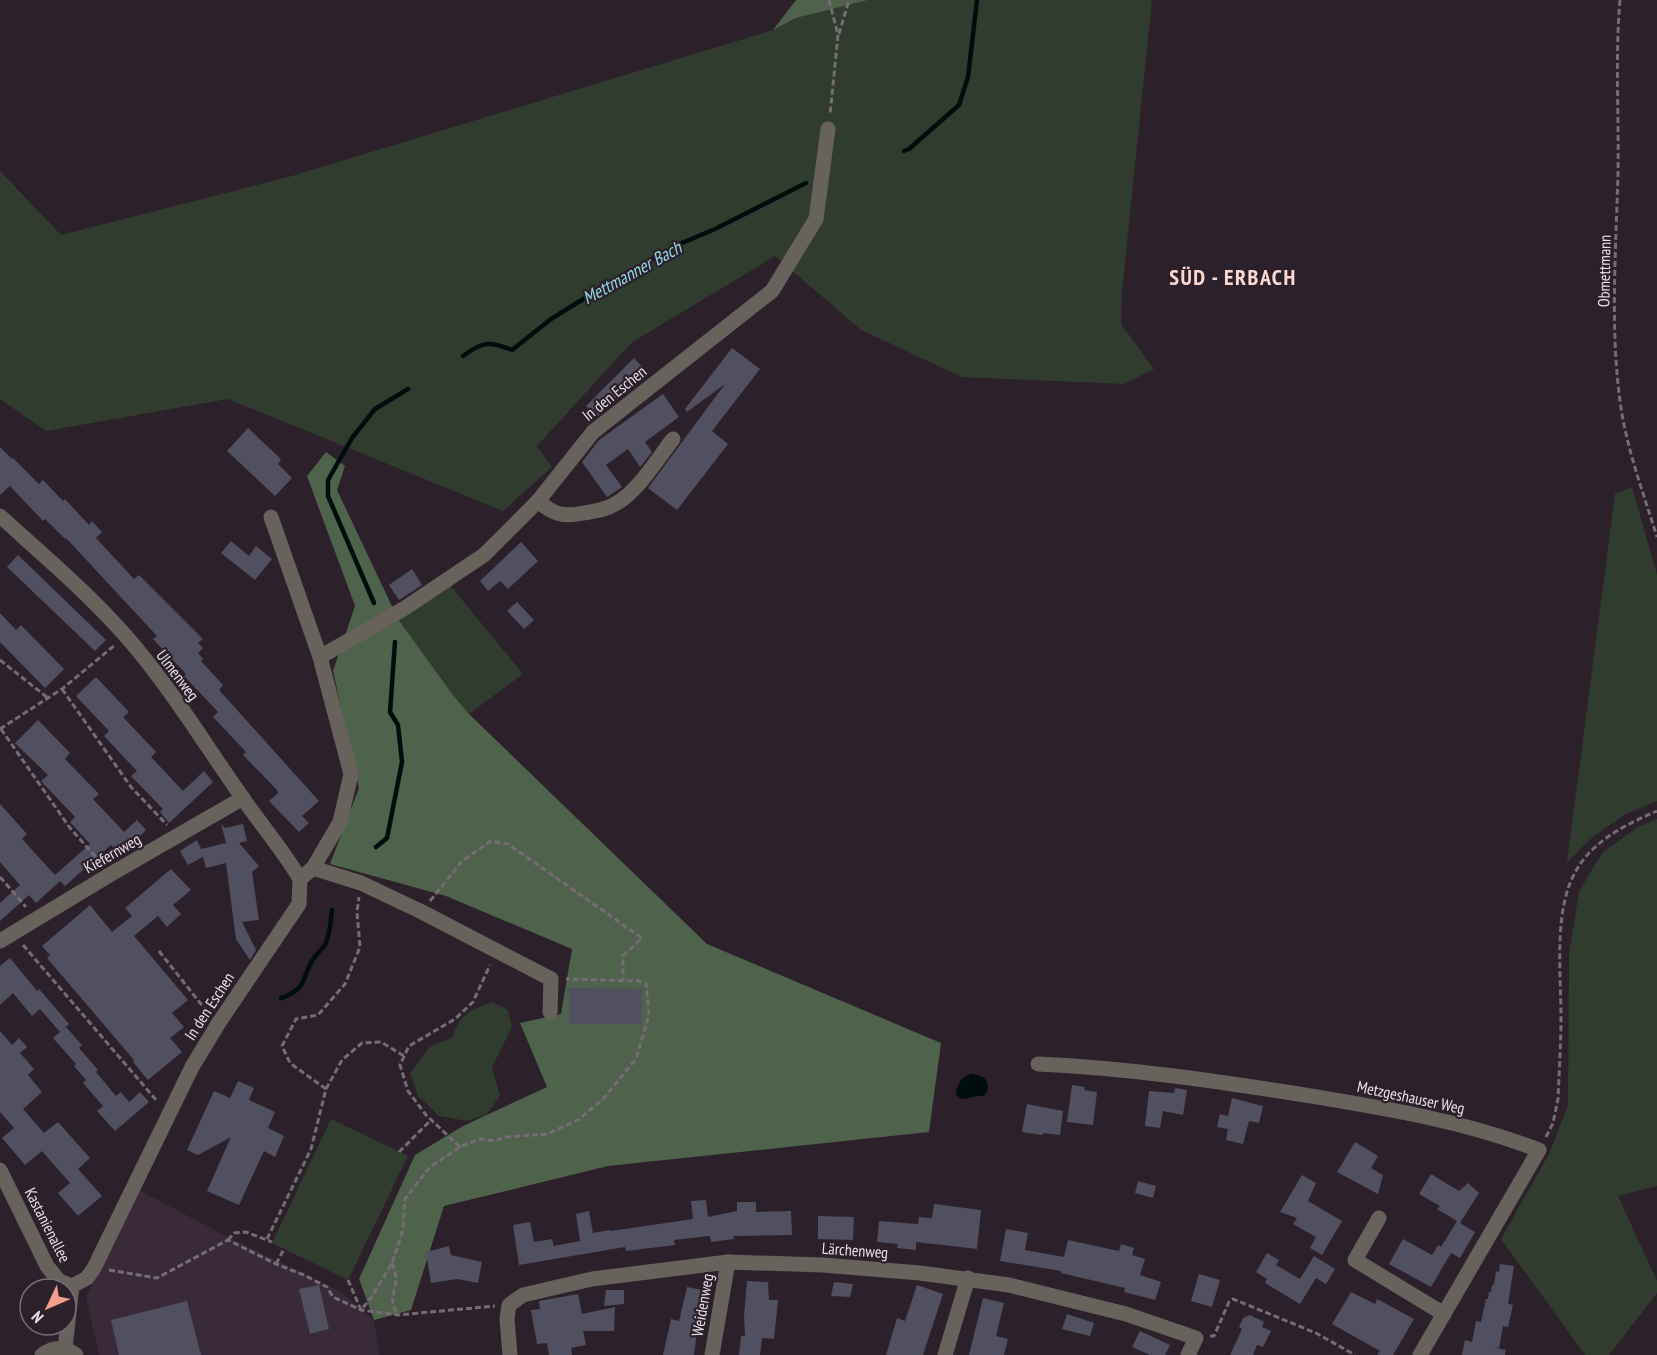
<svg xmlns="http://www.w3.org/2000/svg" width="1657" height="1355" viewBox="0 0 1657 1355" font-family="'PT Sans Narrow',sans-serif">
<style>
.built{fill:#3a2a39}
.green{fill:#303c2d}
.forest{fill:#4f624b}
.water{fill:#000d0f}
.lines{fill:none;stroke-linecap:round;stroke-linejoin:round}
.stream{stroke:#000d0f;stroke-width:4.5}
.building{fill:#515060}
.path{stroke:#766c75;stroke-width:3;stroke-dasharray:6 3;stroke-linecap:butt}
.minor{stroke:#68625c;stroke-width:15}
.labels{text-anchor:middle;stroke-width:4.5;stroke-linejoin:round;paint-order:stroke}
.street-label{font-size:16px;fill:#e8e0e7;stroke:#2c202b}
.water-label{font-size:18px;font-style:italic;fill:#90d8e1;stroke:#2c202b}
.district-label{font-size:22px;font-weight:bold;letter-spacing:1.5px;fill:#fbd9d2;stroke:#2c202b}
</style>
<rect width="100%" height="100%" fill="#2c202b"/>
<path class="built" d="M139,1190L222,1234L339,1291L374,1320L379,1355H99L86,1297Z"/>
<g class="green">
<path d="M868,0H1152L1122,292L1121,324L1154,369L1124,384L962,377L861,330L775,256L631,343L537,446L552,467L503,511L228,399L46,431L0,399V171L61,235L292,176L773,30L796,18Z"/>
<path d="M1632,487L1657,575V801L1626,814L1595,835L1567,862L1615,494Z"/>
<path d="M450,585L523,674L469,714L453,695L398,619Z"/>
<path d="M1657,819V1186L1618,1196L1657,1281V1293L1609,1355H1585L1501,1239L1550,1152L1568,1105L1569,955L1579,891L1603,852L1638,827Z"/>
<path d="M492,1002L508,1010L512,1027L492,1067L500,1096L486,1115L467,1121L439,1116L418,1096L410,1073L430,1047L453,1037C458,1015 472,1009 492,1002Z"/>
<path d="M331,1119L408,1156L348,1280L272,1243Z"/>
</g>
<g class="forest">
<path d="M796,0H868L796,18L773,30Z"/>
<path d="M326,452L345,466L337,490L398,619L453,695L469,714L707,944L941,1043L929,1132L608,1166L444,1206L411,1310L374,1320L359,1279L415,1155L463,1126L547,1087L520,1023L561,1014L572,949L446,896L330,864L359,788L333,671L355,606L307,476Z"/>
</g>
<path class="water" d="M971,1074C982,1074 991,1080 987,1092L984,1096C972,1094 965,1104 956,1095C956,1085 961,1077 971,1074Z"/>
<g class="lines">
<g class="stream">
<path d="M904,151L909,149L959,105L968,77L977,0"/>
<path d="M463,356C483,341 490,341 512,350L551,319L614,280L682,243L715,229L806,183"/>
<path d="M374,603L328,496V480L352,438L375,409L408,389"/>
<path d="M376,847L387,838L402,762L398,725L390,712L395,642"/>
<path d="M281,998C307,989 301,980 312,961C316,954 323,949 326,943C330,933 331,920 332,910"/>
</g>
</g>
<g class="building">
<path d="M732,348L760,369L712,431L728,444L677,510L648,488L725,384L687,412L685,409Z"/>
<path d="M634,358L644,369L597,417L586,406Z"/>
<path d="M663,394L679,417L645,442L652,452L640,467L628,449L606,465L622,487L607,497L582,462L599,440Z"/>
<path d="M248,428L281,459L278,464L292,478L275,496L227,451Z"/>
<path d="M0,447L12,459L13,458L39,484L43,480L63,501L65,499L89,525L92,521L102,532L96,538L134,579L139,575L203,639L198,643L203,648L198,653L203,659L201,661L223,685L219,690L319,801L302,816L309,823L299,832L269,801L278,793L277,790L243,755L246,752L213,717L218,712L184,676L186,674L153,639L157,636L66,538L65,539L45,519L43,521L10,486L0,495Z"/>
<path d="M231,541L249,556L256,546L272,559L255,580L221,553Z"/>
<path d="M521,542L538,561L508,589L500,581L488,591L480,581Z"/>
<path d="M18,555L106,640L95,651L7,567Z"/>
<path d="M412,569L422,585L399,600L389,585Z"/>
<path d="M517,602L534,620L524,629L507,611Z"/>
<path d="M0,613L16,630L21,625L64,669L45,688L0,642Z"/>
<path d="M96,677L129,712L123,717L156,752L151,757L183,791L204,771L213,782L169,823L160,812L163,809L131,776L137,771L104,736L109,731L76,696Z"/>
<path d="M38,720L70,753L65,759L99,794L93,799L124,832L137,820L146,830L121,855L111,845L65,886L60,881L36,903L29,895L0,921V903L20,885L0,862V804L27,834L22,839L55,875L90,844L70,822L75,817L41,781L48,775L15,743Z"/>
<path d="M221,824L225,828L243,824L247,841L239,843L259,866L252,872L259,920L242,922L256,950L250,960L236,939L226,863L206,868L203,857L188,865L180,851L197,840L201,849L226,843Z"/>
<path d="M171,869L191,890L173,905L181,914L167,927L158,916L134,936L188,1000L172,1013L184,1027L170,1038L182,1052L148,1080L133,1062L134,1060L47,958L50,955L42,946L90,905L112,932L132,916L125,908Z"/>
<path d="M10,958L37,991L39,989L69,1024L60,1032L40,1009L32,1016L13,993L0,1005V966Z"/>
<path d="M569,988L642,989L641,1024H569Z"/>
<path d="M66,1027L82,1045L79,1048L98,1070L96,1072L116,1096L121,1092L129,1102L140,1092L149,1102L115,1131L97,1111L103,1106L83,1083L86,1080L74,1066L76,1064L53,1038Z"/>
<path d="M0,1031L12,1045L19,1038L27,1047L20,1053L34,1069L28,1075L42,1092L23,1109L44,1133L58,1122L90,1158L78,1169L102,1196L78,1216L58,1193L70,1183L42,1151L25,1165L2,1138L14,1128L0,1112Z"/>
<path d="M238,1081L254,1088L249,1100L275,1112L268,1128L284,1136L275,1157L264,1151L239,1205L207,1191L231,1137L198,1155L187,1150L214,1091L230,1098Z"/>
<path d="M1072,1085L1085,1087L1084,1090L1097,1092L1093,1125L1067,1122Z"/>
<path d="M1175,1088L1187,1090L1183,1115L1163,1111L1160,1128L1145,1126L1149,1091L1174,1093Z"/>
<path d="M1232,1098L1263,1106L1259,1123L1249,1121L1243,1144L1226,1140L1228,1129L1217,1127L1220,1114L1228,1116Z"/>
<path d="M1027,1104L1063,1111L1060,1135L1043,1133L1042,1135L1022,1132Z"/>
<path d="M1355,1142L1378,1156L1371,1168L1383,1175L1378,1194L1337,1172Z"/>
<path d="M1431,1174L1459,1191L1468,1183L1479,1193L1460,1223L1475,1232L1460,1258L1451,1253L1431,1287L1389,1264L1403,1239L1432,1255L1438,1245L1450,1252L1441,1247L1457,1221L1437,1209L1440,1206L1419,1194Z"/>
<path d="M1302,1175L1316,1183L1308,1201L1342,1221L1322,1255L1310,1248L1316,1237L1293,1224L1297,1218L1280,1212Z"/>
<path d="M1138,1181L1156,1186L1153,1198L1135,1193Z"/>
<path d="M706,1200L708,1217L737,1211V1202H756V1212L791,1211L792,1235L733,1236L734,1239L711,1242L710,1236L674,1240L675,1245L626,1251L625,1247L519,1265L513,1225L530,1222L534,1242L552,1239L554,1246L580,1241L576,1214L589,1211L593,1233L610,1230L611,1231L693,1219L691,1201Z"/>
<path d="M934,1204L981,1210L977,1249L916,1242V1250L897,1248L898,1244L877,1242L879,1221L918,1224L919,1217L932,1218Z"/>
<path d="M818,1216L854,1217L853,1240L818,1239Z"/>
<path d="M1006,1229L1028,1233L1025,1250L1064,1257L1068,1240L1119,1251L1121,1244L1134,1248L1132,1255L1145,1259L1140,1275L1161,1282L1155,1300L1124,1292L1125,1288L1061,1273V1271L1000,1261Z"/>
<path d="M449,1246L451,1255L482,1262L478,1283L457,1279L431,1283L426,1252Z"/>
<path d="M1267,1253L1279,1260L1276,1265L1300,1279L1314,1256L1335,1269L1326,1284L1316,1278L1300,1304L1265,1283L1267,1279L1256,1272Z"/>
<path d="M1500,1264L1514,1266L1508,1304L1513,1305L1508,1327L1503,1326L1499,1348L1492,1347L1506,1350L1505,1355H1462L1465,1340L1472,1342L1476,1321L1481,1322L1486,1299H1488L1489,1292H1491L1492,1285H1494L1496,1271L1499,1272Z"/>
<path d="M1199,1274L1220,1280L1212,1307L1191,1301Z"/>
<path d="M747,1281L768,1282L769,1300H778L774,1339L762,1338L760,1355H739L741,1336H745L744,1317Z"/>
<path d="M834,1282L853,1284L850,1297L831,1296Z"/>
<path d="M319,1285L329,1329L310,1334L299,1289Z"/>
<path d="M917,1285L943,1294L923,1355H886L897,1318L905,1321Z"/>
<path d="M687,1287L707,1291L699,1325H698L694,1355H663L671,1319L679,1321Z"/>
<path d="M606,1290H624V1304L604,1306Z"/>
<path d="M1351,1292L1375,1304L1377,1299L1414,1319L1393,1355H1377L1380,1351L1332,1324Z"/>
<path d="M578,1294L582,1314L615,1307L614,1331H583L586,1345L571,1348L572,1355H549L547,1343L537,1344L531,1310L540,1309L539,1301Z"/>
<path d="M983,1298L1004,1303L996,1336L1008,1339L1004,1355H969Z"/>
<path d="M187,1301L201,1355H119L111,1320Z"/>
<path d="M1067,1314L1094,1323L1090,1336L1062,1329Z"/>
<path d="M1250,1315L1264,1322L1262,1327L1271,1331L1263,1347L1257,1345L1253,1355H1230L1242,1329L1239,1327L1243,1318Z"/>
<path d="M1140,1331L1170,1345L1165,1355H1150L1132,1347Z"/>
</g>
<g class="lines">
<g class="path">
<path d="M829,0L838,35L830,115"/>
<path d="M1620,0C1615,57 1619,116 1618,173C1616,248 1610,326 1620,401C1626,447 1643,492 1657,537"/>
<path d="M839,34L849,0"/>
<path d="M0,660L48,698"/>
<path d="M62,689L131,787L167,825"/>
<path d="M0,729L62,689L115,645"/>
<path d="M1,729L70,828L102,864"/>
<path d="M0,877L26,907"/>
<path d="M430,901L462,861L491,841L508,844L642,938L623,956V981"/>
<path d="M23,945L157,1101"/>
<path d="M159,951L208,1013"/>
<path d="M326,1089L290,1063L282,1046L296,1019L318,1015L345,984L360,947L357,912L359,897"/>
<path d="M1546,1137L1553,1123L1558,1099C1559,1072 1561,1045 1561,1017C1561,973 1553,908 1577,869C1594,840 1627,824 1657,811"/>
<path d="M460,1147L426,1115L408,1091L400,1065L409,1046L455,1019L473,1002L490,965"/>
<path d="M399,1152L431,1120"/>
<path d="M267,1239L311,1149L326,1089L342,1060L362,1043L381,1042L404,1056"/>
<path d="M228,1240L234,1233L246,1232L272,1242"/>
<path d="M392,1263C393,1267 396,1273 396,1277C396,1293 387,1299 398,1315"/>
<path d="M276,1264L284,1249"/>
<path d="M109,1270L157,1278L228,1240L276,1264L304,1275L327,1287L333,1297L361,1310L398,1315L495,1306"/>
<path d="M348,1280L361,1310L371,1298L392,1263L403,1230L405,1199L430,1167L460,1147L480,1139L494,1141L506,1137L547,1134L578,1120L603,1099L636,1059L649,1015L646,983L638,981L566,979"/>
<path d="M1210,1336H1214L1229,1302L1233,1299L1316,1333L1355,1355"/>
</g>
<g class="minor">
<path d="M538,501C554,515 563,517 584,513C595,511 606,510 615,504C637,493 658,458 673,439"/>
<path d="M0,516C43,555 87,592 125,635C169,685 204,743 242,797C261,825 283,850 300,879"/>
<path d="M320,657L405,608L484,555L538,501L593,432L772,291L816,219L828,129"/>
<path d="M313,868L361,883L422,912L551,979L550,1012"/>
<path d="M0,941L111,874L243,798"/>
<path d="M1038,1064C1128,1068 1216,1081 1305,1095C1384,1108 1464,1121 1539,1150L1420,1355"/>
<path d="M0,1170L47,1266L59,1281L72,1286"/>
<path d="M1379,1218L1355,1260L1444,1314"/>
<path d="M72,1286L87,1278L94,1268L192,1067L218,1024L299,904L300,879L313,868L340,822L351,774L320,657L271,517"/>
<path d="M65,1348L72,1286"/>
<path d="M42,1355C54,1346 64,1346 76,1355"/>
<path d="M510,1355L507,1319L509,1305L523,1295L592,1279L728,1262L823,1265L920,1273L1009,1285L1126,1314L1196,1338L1188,1355"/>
<path d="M712,1355L728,1262"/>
<path d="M945,1355L968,1278"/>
</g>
</g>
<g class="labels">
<g class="street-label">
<text transform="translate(1604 271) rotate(-89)" y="6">Obmettmann</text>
<text transform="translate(614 393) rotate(-39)" y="6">In den Eschen</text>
<text transform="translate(178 675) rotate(53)" y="6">Ulmenweg</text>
<text transform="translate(112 853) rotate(-30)" y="6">Kiefernweg</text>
<text transform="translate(209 1006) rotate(-57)" y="6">In den Eschen</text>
<text transform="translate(1411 1097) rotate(12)" y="6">Metzgeshauser Weg</text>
<text transform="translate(48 1225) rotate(63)" y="6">Kastanienallee</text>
<text transform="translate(855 1250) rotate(4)" y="6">Lärchenweg</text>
<text transform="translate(702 1305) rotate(-80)" y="6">Weidenweg</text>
</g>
<g class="water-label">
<text transform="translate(632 273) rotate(-29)" y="6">Mettmanner Bach</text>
</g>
<g class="district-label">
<text x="1233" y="285">SÜD - ERBACH</text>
</g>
</g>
<g transform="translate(48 1307) rotate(226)"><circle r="28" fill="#2c202b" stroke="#776d76" stroke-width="1.5"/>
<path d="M0-4.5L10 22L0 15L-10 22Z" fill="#f49d8c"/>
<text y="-9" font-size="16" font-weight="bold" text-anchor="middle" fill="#e8e0e7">N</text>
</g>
</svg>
